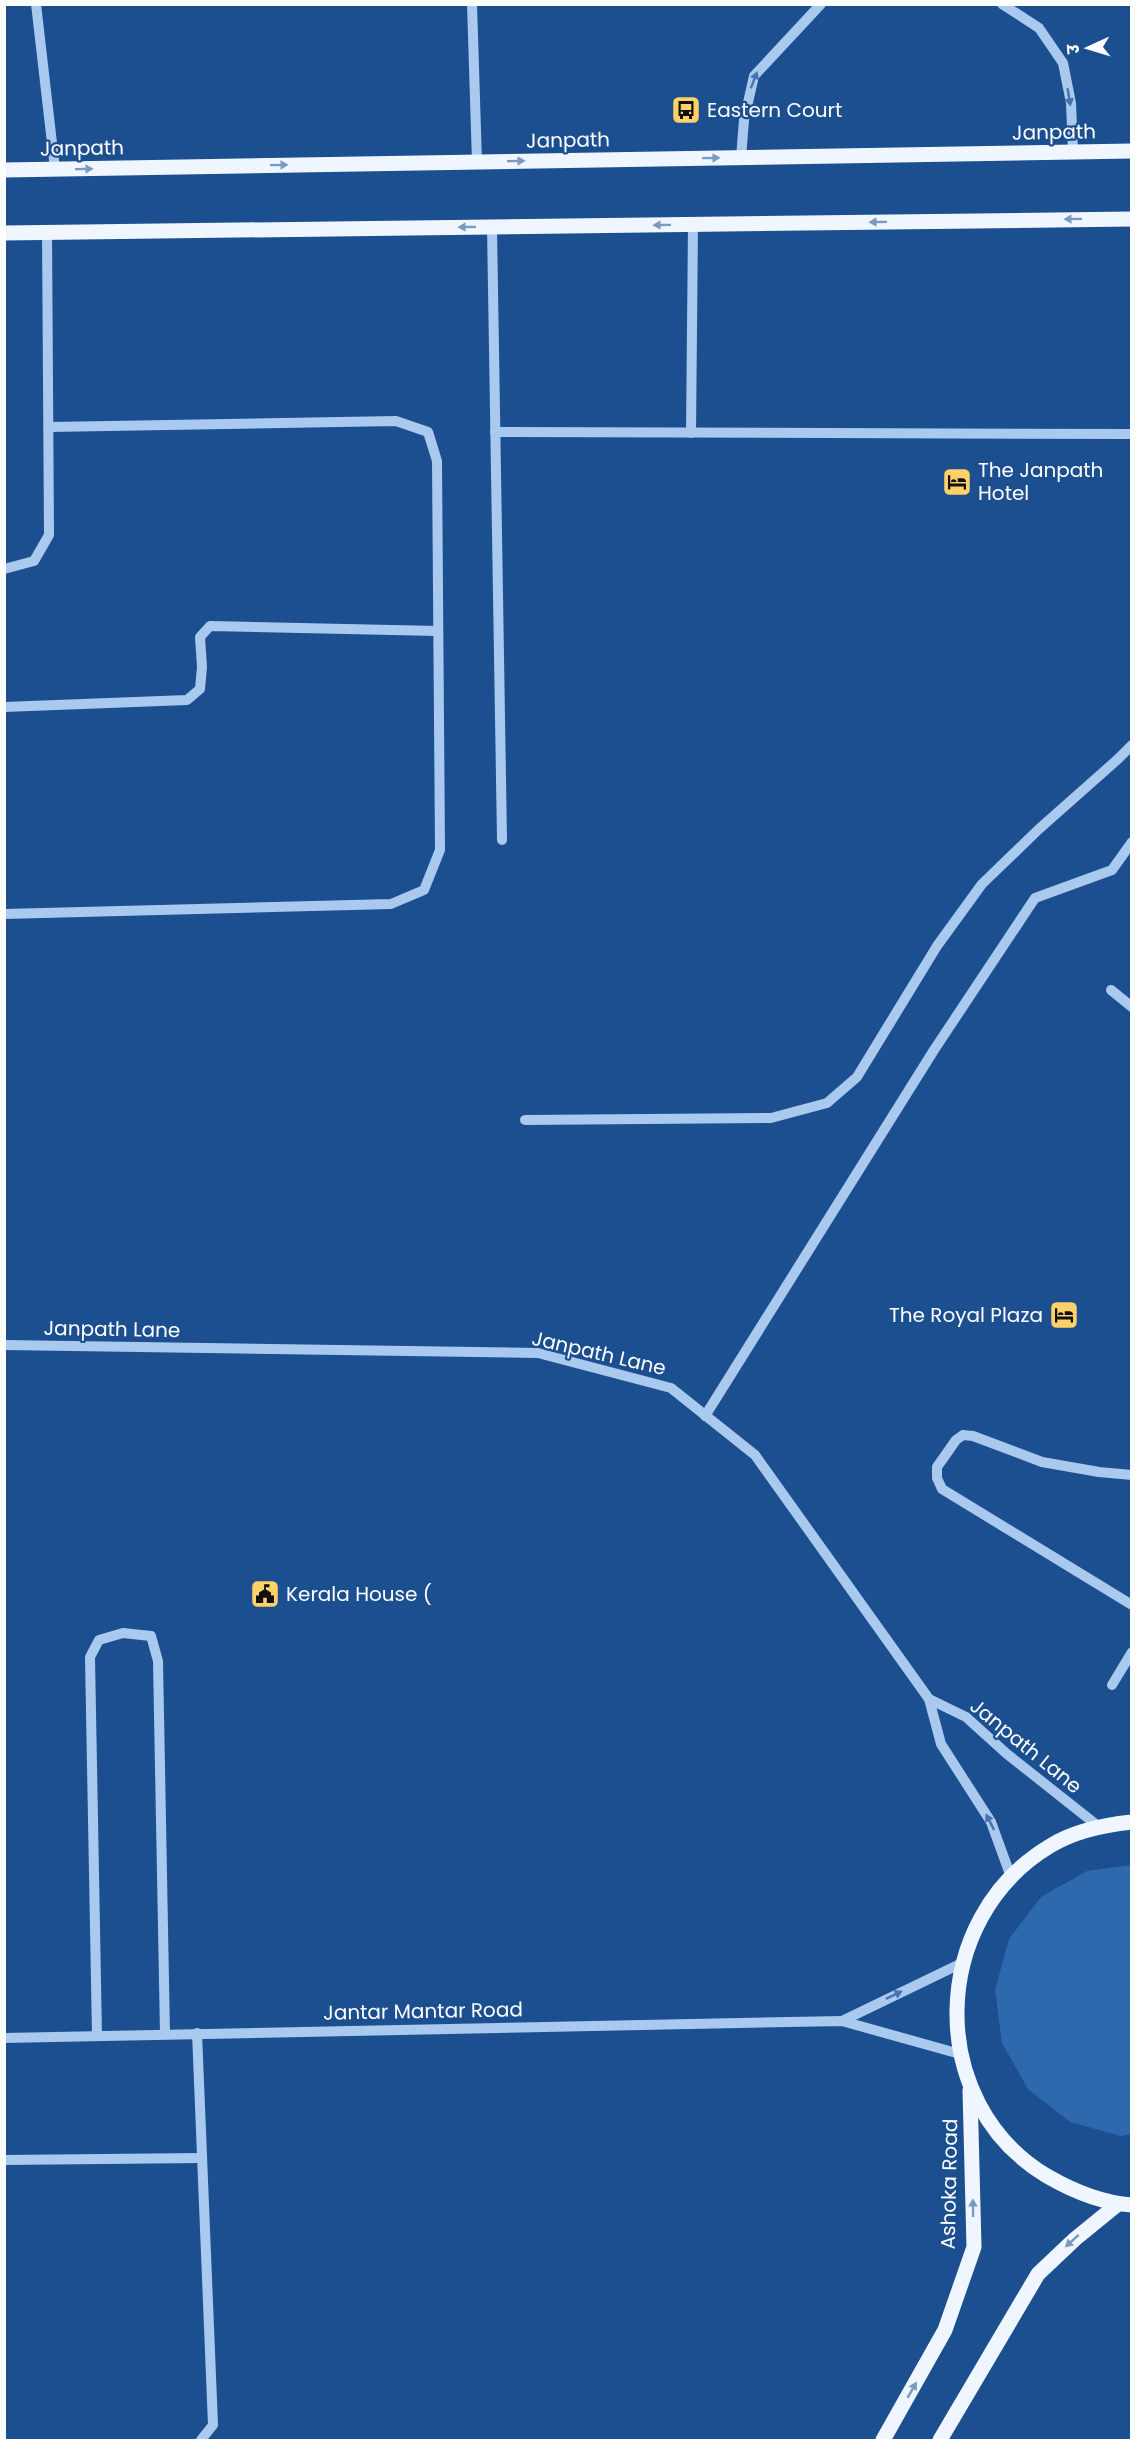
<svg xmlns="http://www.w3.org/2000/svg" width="1136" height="2445" viewBox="0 0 1136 2445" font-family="Poppins,'Noto Sans Devanagari',sans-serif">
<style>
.green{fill:#2e69ad}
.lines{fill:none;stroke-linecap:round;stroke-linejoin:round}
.minor{stroke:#a9c9ee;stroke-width:10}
.major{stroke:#f0f6ff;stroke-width:15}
.oneway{fill:#4674ac}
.oneway2{fill:#7b9ac1}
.labels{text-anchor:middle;stroke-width:4.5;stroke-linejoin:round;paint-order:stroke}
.poi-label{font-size:20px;fill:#fff;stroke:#1b4f8f;text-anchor:start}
.street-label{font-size:20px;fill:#fff;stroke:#1b4f8f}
</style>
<rect width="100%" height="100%" fill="#1b4f8f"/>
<path class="green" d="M1131,1865L1132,2134L1121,2136L1070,2122L1028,2089L1002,2043L995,1990L1009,1939L1041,1897L1087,1871Z"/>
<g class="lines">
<g class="minor">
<path d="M36,4L55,169"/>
<path d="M472,4L477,162"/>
<path d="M1002,4L1039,28L1063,63L1071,103L1073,153"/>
<path d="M741,158L744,120L754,76L821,4"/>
<path d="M492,227L502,840"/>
<path d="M495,432L1132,434"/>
<path d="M691,433L693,224"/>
<path d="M4,569L34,561L49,535L47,232"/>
<path d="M4,707L187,700L200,689L202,667L200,637L210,626L438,631"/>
<path d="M4,914L391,904L424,890L440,850L437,461L428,432L396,421L49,427"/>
<path d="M1111,990L1132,1007"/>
<path d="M525,1120L771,1118L827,1103L857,1077L937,946L982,884L1039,829L1118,759L1132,745"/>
<path d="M4,1345L538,1353L671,1388L755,1455L929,1699L941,1744L991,1822L1011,1877"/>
<path d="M705,1416L934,1050L1035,898L1112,870L1132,842"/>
<path d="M1132,1475L1099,1472L1042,1462L973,1436L963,1435L956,1440L937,1467V1478L942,1489L1132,1605"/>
<path d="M1112,1685L1132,1652"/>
<path d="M929,1699L966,1717L1007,1754L1098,1826"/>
<path d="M842,2021L962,1963"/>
<path d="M197,2033L213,2425L201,2440"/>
<path d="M97,2036L90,1657L99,1640L123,1633L151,1636L158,1661L165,2034"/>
<path d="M4,2038L842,2021L960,2054"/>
<path d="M4,2160L202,2158"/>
</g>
<g class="major">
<path d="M4,170L1132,151"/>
<path d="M4,233L1132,219"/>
<path d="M1132,1822C1103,1825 1074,1831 1050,1846C928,1919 925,2103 1047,2176C1073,2191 1101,2203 1132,2205"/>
<path d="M883,2440L945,2330L974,2247L970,2090"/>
<path d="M940,2440L1038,2274L1075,2239L1118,2204"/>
</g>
</g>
<defs><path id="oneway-solid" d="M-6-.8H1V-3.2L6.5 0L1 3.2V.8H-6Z" transform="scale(1.5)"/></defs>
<g class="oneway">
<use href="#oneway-solid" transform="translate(754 80) rotate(-69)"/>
<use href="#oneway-solid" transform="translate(1069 97) rotate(81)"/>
<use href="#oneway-solid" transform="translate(990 1822) rotate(-117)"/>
<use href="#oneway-solid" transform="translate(894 1995) rotate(-26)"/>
</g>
<g class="oneway2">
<use href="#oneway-solid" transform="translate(711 158) rotate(-1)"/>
<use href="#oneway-solid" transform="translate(516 161) rotate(-1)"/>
<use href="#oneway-solid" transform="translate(279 165) rotate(-1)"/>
<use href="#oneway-solid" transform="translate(84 169) rotate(-1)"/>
<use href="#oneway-solid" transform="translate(1073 219) rotate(179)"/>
<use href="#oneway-solid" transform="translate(878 222) rotate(179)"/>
<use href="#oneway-solid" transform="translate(662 225) rotate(179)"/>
<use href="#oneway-solid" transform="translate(467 227) rotate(179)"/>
<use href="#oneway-solid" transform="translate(973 2208) rotate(-91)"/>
<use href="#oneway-solid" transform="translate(1072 2241) rotate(138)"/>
<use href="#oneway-solid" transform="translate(912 2390) rotate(-60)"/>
</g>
<defs>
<g id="bus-square" transform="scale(1.5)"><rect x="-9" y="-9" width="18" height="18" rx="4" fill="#ffd166" stroke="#1b4f8f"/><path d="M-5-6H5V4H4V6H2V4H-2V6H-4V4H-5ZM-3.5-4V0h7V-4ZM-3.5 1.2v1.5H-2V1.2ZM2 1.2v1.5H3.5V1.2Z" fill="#111"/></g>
<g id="hotel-square" transform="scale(1.5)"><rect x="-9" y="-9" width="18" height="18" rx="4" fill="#ffd166" stroke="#1b4f8f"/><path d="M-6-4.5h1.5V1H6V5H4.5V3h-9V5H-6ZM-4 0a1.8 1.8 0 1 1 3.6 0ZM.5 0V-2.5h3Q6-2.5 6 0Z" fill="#111"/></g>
<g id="civic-square" transform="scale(1.5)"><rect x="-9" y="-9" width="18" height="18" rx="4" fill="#ffd166" stroke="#1b4f8f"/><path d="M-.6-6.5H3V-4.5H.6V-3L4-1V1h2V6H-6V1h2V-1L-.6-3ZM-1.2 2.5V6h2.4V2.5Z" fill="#111"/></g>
</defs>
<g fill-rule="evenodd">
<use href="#bus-square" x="686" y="110"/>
<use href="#hotel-square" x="957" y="482"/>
<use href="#hotel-square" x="1064" y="1315"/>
<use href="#civic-square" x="265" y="1594"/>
</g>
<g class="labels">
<g class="poi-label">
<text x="707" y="117">Eastern Court</text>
<text x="978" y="477">The Janpath<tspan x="978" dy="23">Hotel</tspan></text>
<text x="1043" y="1322" text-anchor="end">The Royal Plaza</text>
<text x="286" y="1601">Kerala House (</text>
</g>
<g class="street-label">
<text transform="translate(1054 132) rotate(-1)" y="7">Janpath</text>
<text transform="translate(568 140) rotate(-1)" y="7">Janpath</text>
<text transform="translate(82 148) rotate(-1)" y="7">Janpath</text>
<text transform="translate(112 1329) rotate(1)" y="7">Janpath Lane</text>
<text transform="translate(599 1353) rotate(13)" y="7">Janpath Lane</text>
<text transform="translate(1026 1746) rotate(39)" y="7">Janpath Lane</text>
<text transform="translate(423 2011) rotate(-1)" y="7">Jantar Mantar Road</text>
<text transform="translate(949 2184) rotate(-89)" y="7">Ashoka Road</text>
</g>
</g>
<rect width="1136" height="2445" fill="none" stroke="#ffffff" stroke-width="12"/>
<g transform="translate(1088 48) rotate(266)" stroke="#1b4f8f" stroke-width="4.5" paint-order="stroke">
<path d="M0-4.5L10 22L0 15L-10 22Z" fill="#ffffff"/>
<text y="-9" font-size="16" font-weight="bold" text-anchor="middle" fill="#ffffff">उ</text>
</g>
</svg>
